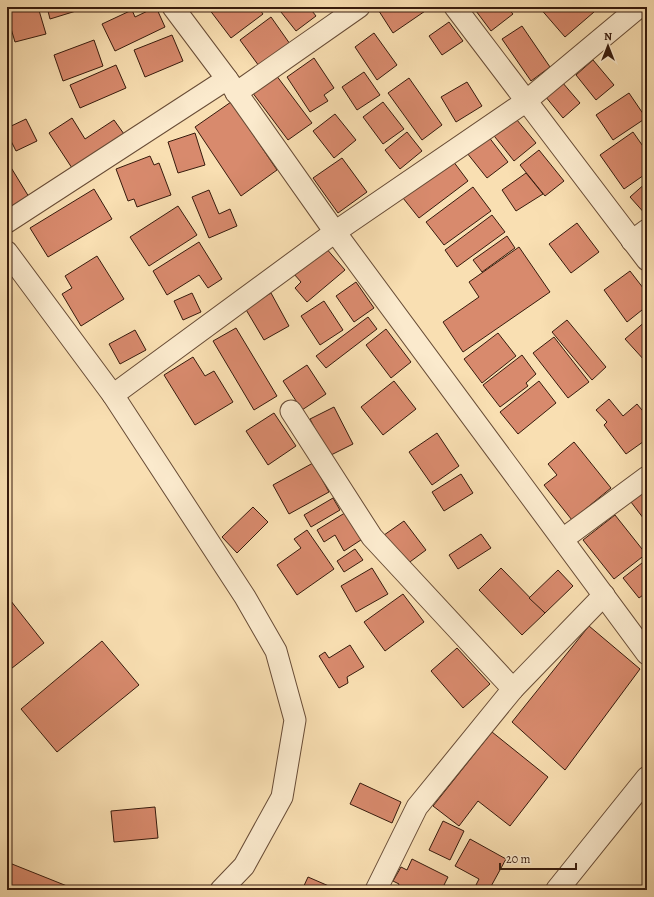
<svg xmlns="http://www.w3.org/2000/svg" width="654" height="897" viewBox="0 0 654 897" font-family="Alegreya,serif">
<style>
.building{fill:#d88a6d;stroke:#371b0d}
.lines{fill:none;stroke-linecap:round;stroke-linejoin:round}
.minor-casing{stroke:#684c36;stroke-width:23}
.tertiary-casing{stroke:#684c36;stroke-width:24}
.minor{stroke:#fbeacd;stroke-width:21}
.tertiary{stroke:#fbeacd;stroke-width:22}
</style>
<rect width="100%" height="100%" fill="#f9dfb2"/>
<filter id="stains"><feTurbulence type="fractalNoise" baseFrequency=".005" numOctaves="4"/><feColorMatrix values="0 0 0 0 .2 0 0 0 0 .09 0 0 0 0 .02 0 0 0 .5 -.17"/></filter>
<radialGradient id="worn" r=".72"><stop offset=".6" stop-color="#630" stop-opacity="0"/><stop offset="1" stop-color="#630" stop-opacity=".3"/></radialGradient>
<g class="building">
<path d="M10,7H38L46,34L15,42L7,15V8Z"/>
<path d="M47,7H89L50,19Z"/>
<path d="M156,7L165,27L115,51L102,24L132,10L135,17Z"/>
<path d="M211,7H258L263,14L231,38L209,9Z"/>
<path d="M277,7H309L316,16L296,31Z"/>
<path d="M378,7H431L393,33L377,8Z"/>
<path d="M473,7H507L513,14L491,31Z"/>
<path d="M539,7H590L594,12L565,37Z"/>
<path d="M271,17L290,44L259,66L240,40Z"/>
<path d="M449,22L463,41L442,55L429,36Z"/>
<path d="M522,26L550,67L531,81L502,39Z"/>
<path d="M374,33L397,65L377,80L355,47Z"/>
<path d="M172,35L183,61L145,77L134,50Z"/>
<path d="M94,40L103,66L63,81L54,55Z"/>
<path d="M314,58L334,88L324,95L328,101L310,112L287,77Z"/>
<path d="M593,60L614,85L596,100L576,75Z"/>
<path d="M116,65L126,88L80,108L70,85Z"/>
<path d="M364,72L380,95L357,110L342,87Z"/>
<path d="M276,75L312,123L288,140L252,92Z"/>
<path d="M409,78L442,125L422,140L388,93Z"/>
<path d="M467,82L482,106L456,122L441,97Z"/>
<path d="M562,82L580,103L563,118L545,96Z"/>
<path d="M629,93L646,118L613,140L596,115Z"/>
<path d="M231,102L277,170L241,196L195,127Z"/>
<path d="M383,102L404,129L383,144L363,117Z"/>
<path d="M335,114L356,140L334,158L313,131Z"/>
<path d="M512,114L536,143L514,161L491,132Z"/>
<path d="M72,118L85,139L114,120L124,134L72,168L49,133Z"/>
<path d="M26,119L37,141L16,151L7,133V128Z"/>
<path d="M407,132L422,151L400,169L385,150Z"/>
<path d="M633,132L647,152V173L624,189L600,155Z"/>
<path d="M195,133L205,165L178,173L168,142Z"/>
<path d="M488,136L508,162L487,178L467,153Z"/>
<path d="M539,150L564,181L545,196L520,165Z"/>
<path d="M150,156L154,165L159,163L171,195L137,207L134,199L128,201L116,169Z"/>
<path d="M342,158L367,192L338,213L313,178Z"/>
<path d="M7,161L29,197L7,211Z"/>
<path d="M453,161L468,181L419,218L403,198Z"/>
<path d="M526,173L543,194L516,211L502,190Z"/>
<path d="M647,182V216L630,197Z"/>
<path d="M473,187L491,211L444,245L426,222Z"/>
<path d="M94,189L112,219L48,257L30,228Z"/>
<path d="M209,190L219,214L230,209L237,226L209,238L192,197Z"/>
<path d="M178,206L197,235L149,266L130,237Z"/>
<path d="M492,215L505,232L457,267L445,250Z"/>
<path d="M577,223L599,252L571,273L549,244Z"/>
<path d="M507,236L515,248L482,272L473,260Z"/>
<path d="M199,242L222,279L208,288L199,275L167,295L153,271Z"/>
<path d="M325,247L345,270L307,302L295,288L301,282L294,274Z"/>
<path d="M519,247L550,292L463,352L443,322L479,297L469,282Z"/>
<path d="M97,256L124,299L81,326L62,294L72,288L65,276Z"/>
<path d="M630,271L647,293V306L627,322L604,290Z"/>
<path d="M356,282L374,308L354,322L336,296Z"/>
<path d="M192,293L201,312L183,320L174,301Z"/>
<path d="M271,293L289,326L264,340L245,308Z"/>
<path d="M324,301L343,330L320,345L301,316Z"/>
<path d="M368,317L377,329L326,368L316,356Z"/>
<path d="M567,320L606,367L592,380L552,332Z"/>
<path d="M647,320V359L645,361L625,339Z"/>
<path d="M236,328L277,396L254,410L213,341Z"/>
<path d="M386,329L411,362L391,378L366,345Z"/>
<path d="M135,330L146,350L120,364L109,344Z"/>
<path d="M498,333L516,356L482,383L464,359Z"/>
<path d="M554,337L589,382L568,398L533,353Z"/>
<path d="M522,355L536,374L526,383L528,386L500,407L483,385Z"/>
<path d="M193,357L205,376L214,371L233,402L195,425L164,375Z"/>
<path d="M307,365L326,394L302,410L283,381Z"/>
<path d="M394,381L416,409L383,435L361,407Z"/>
<path d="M539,381L556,403L518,434L500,412Z"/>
<path d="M609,399L623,416L637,404L647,416V439L626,454L604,425L607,422L596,410Z"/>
<path d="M334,407L353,444L329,456L310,419Z"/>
<path d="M274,413L296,446L268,465L246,431Z"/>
<path d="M437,433L459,466L432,485L409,452Z"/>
<path d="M574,442L611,488L572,520L544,485L557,475L548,464Z"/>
<path d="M313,463L329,492L289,514L273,485Z"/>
<path d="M461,474L473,493L444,511L432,492Z"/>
<path d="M647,490V523L631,502Z"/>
<path d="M333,498L340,510L311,527L304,515Z"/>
<path d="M253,507L268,522L237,553L222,537Z"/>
<path d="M348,511L364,538L344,551L335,535L324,542L317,530Z"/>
<path d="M615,515L646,554L614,579L583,540Z"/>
<path d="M404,521L426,550L399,570L377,540Z"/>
<path d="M307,530L334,569L297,595L277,565L301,548L294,539Z"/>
<path d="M481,534L491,548L458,569L449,555Z"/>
<path d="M355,549L363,560L344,572L337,561Z"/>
<path d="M647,559V592L639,598L623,578Z"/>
<path d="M372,568L388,594L356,612L341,586Z"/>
<path d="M501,568L545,613L522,635L479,590Z"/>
<path d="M558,570L573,586L545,613L529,598Z"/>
<path d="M403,594L424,622L385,651L364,622Z"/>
<path d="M7,596L44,643L7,672Z"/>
<path d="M589,626L640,669L565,770L512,722Z"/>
<path d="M102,641L139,685L57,752L21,709Z"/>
<path d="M350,645L364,667L347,677L348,683L339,688L319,656L325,652L329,658Z"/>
<path d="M457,648L490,684L463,708L431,671Z"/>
<path d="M492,732L548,777L510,826L478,801L459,826L433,806Z"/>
<path d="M360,783L401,802L392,823L350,804Z"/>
<path d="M155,807L158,838L114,842L111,811Z"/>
<path d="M443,821L464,831L450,860L429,850Z"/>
<path d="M470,839L506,859L489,890L474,889L479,879L455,866Z"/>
<path d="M412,859L448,877L444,885L451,888L450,890H403L398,887L399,884L393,881L401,867L407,870Z"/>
<path d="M7,862L77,890H7Z"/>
<path d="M308,877L338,890H302Z"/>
</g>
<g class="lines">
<g class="minor-casing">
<g id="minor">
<path d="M173,7L227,79L335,232L647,654"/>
<path d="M455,7L647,260"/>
<path d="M236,93L359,7"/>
<path d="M7,222L227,79"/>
<path d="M632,241L647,230"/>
<path d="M7,252L113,395L245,597L276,651L295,720L282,797L244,866L221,890"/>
<path d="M113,395L335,232L525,102L639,7"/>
<path d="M291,411L372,537L513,689"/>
<path d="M563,539L647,477"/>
<path d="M376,890L417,807L513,689L604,595"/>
</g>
</g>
<g class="tertiary-casing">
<path id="tertiary" d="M557,890L647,778"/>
</g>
<use href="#minor" class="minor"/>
<use href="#tertiary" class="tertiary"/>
</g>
<rect width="654" height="897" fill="none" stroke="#f9dfb2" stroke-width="24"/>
<rect x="8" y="8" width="638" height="881" fill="none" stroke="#371b0d" stroke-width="2"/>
<rect x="12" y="12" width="630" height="873" fill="none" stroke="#371b0d"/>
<g transform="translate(608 46)" stroke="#fbeacd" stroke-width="3" paint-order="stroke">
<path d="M0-3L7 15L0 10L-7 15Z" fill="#371b0d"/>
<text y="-6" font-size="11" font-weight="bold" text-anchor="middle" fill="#371b0d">N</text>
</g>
<path d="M500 863v6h76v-6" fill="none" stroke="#371b0d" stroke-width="2"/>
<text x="506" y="863" font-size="12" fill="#371b0d" stroke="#fbeacd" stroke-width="3" paint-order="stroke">20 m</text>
<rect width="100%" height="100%" filter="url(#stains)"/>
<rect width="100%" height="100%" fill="url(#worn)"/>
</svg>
